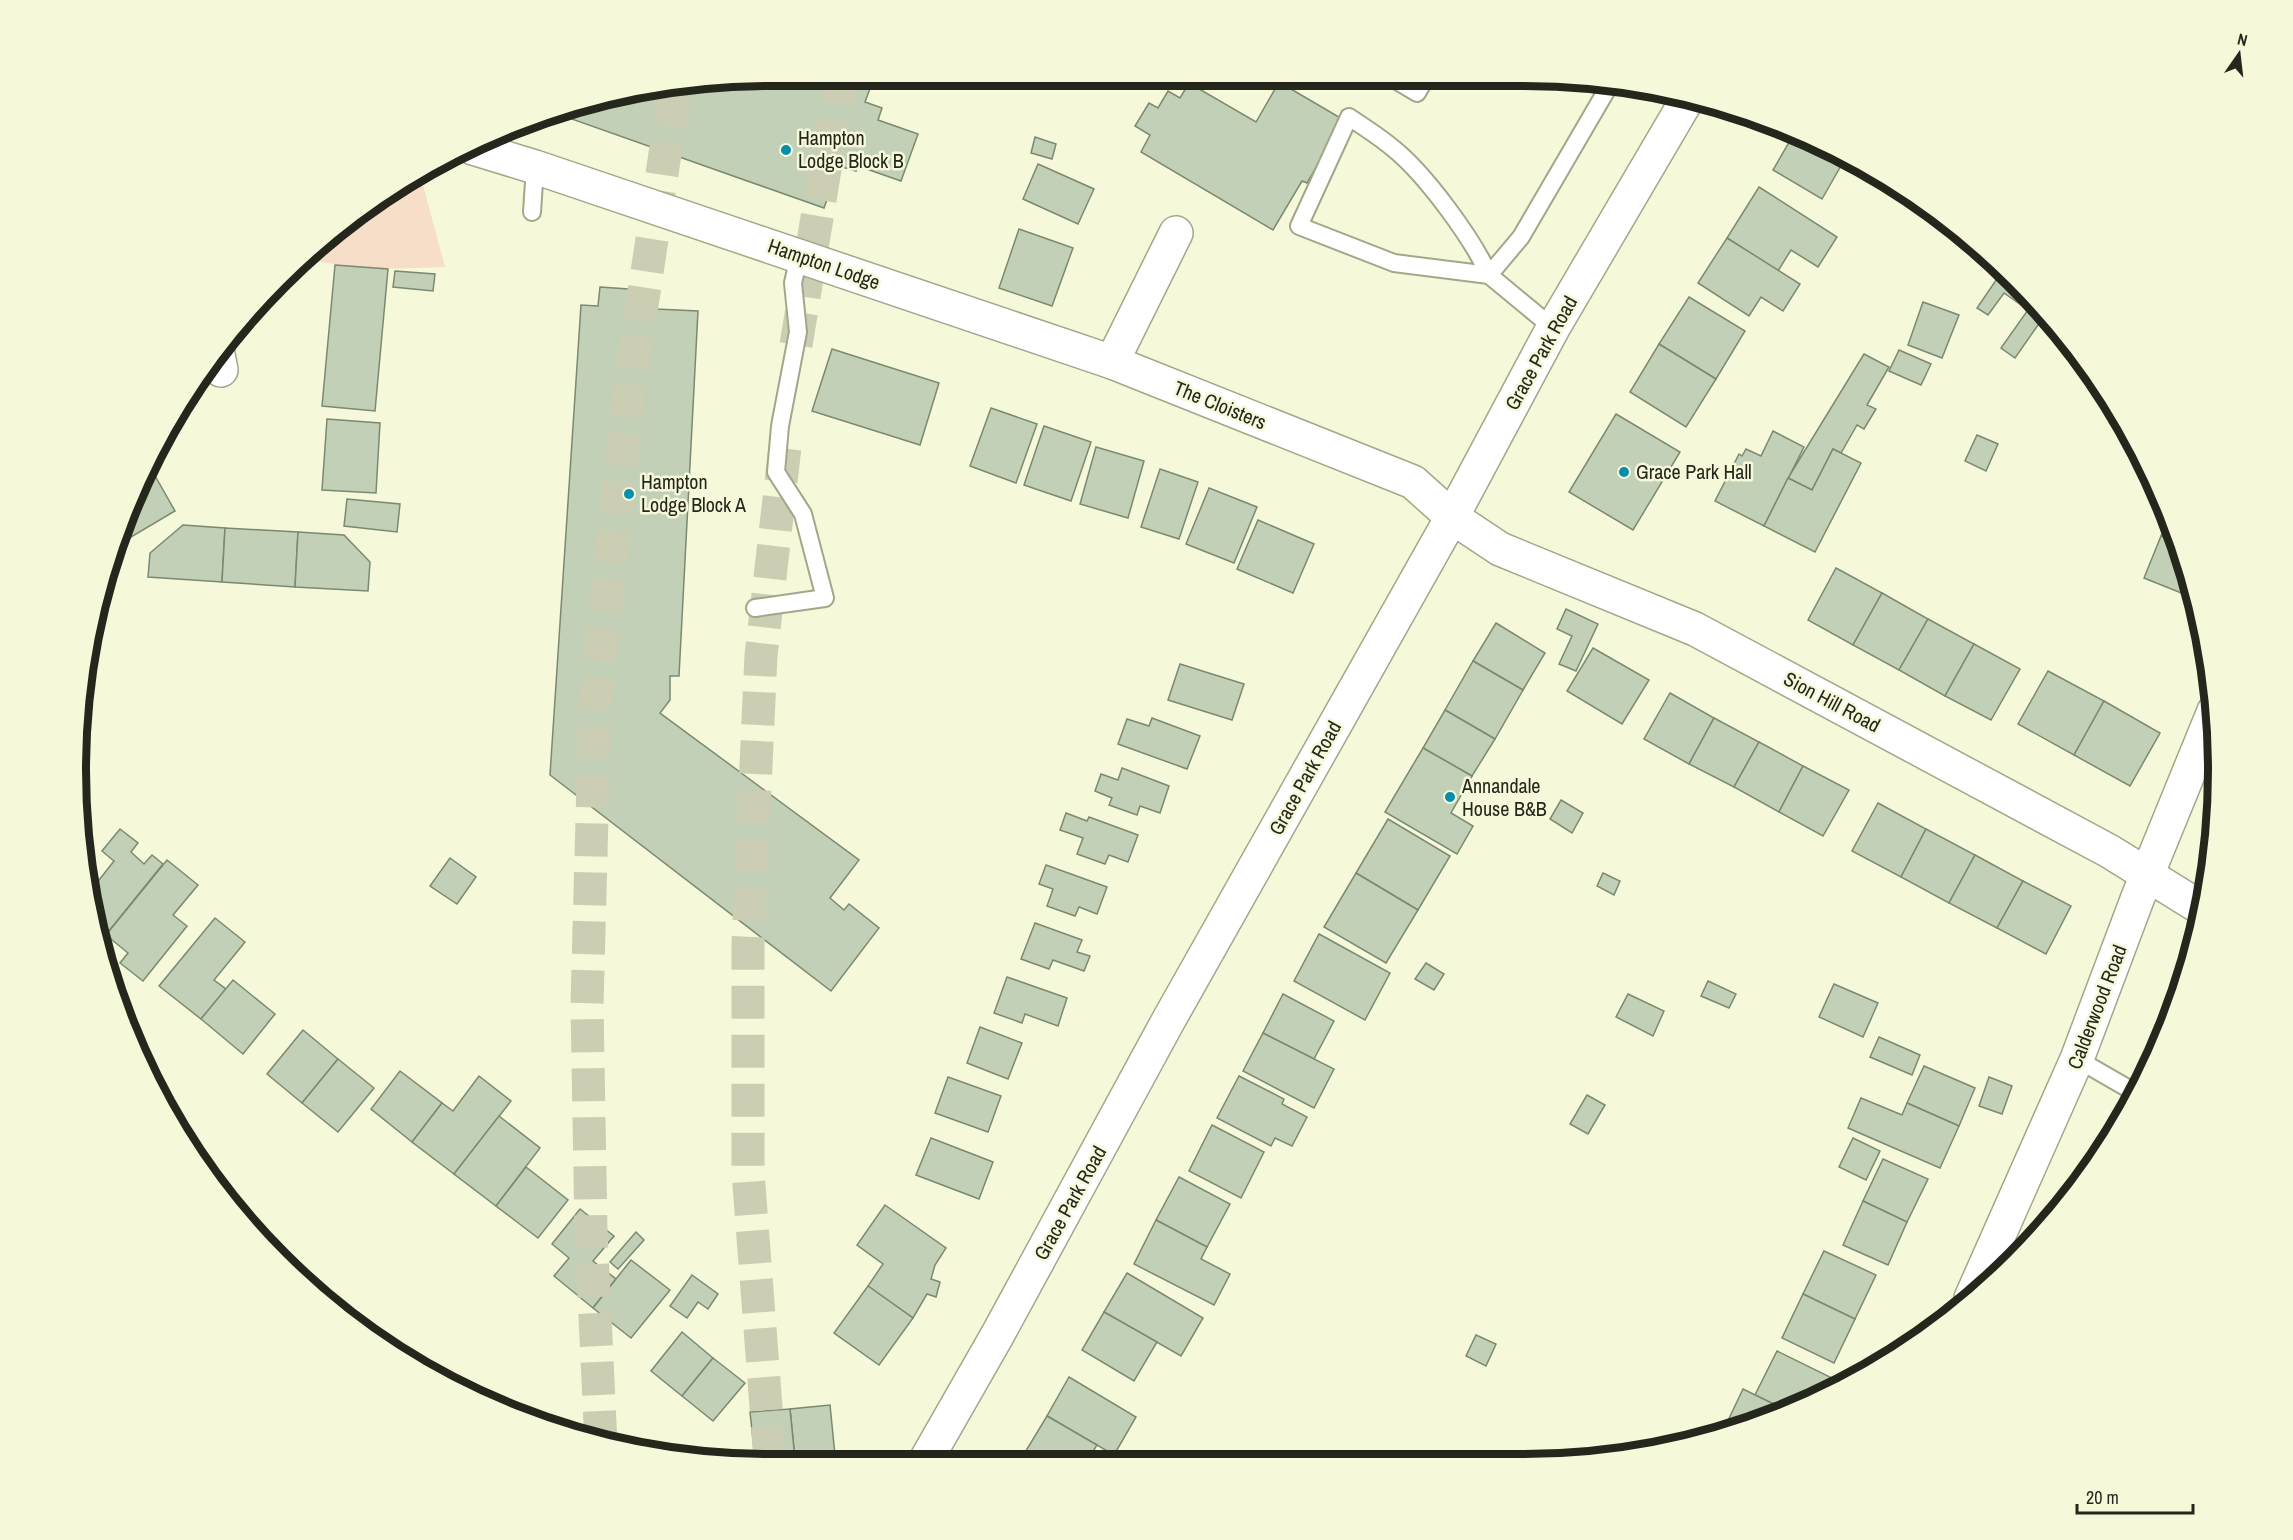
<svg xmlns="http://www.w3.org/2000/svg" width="2293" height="1540" viewBox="0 0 2293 1540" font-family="'Archivo Narrow',sans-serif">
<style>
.green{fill:#f6dec8}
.building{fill:#c1d0b6;stroke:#7b8970;stroke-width:1.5}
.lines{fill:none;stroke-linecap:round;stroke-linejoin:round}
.motorway-tunnel{stroke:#ccceb4;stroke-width:33;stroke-dasharray:33 16;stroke-linecap:butt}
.service-casing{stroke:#a4a68a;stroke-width:20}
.minor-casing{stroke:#a4a68a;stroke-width:36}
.tertiary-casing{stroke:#a4a68a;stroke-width:36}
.service{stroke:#fff;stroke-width:16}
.minor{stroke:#fff;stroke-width:33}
.tertiary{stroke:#fff;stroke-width:33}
.poi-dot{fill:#038eac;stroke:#f6f8da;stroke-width:2}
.labels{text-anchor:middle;stroke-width:5;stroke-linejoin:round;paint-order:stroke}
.poi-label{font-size:20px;fill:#26271c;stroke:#f6f8da;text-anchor:start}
.street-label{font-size:20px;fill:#26271c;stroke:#f6f8da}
.rim{fill:none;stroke:#26271c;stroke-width:8}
</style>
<rect width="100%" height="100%" fill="#f6f8da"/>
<path class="green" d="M420,174L445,267C398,269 348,271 302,257L312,248L384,192Z"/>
<g class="building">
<path d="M679,81H858L871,86L865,102L882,108L878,120L918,134L901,181L858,166L856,171L839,166L824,208L549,111Z"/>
<path d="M1279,82L1344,120L1307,183L1302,181L1273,230L1141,152L1150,135L1135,126L1149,103L1158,108L1168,91L1180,98L1189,83L1256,122Z"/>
<path d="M1795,132L1830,147L1846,157L1822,199L1773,170Z"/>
<path d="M1035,137L1056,144L1052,159L1031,153Z"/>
<path d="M1038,164L1094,189L1078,224L1023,199Z"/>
<path d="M1759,187L1837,237L1818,267L1791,250L1778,271L1727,238Z"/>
<path d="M1019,229L1073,248L1052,306L999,288Z"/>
<path d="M1727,238L1800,284L1783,311L1761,297L1749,316L1698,283Z"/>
<path d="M335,265L388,269L375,411L322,406Z"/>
<path d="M2003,270L2045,315L2015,358L2001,348L2028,310L2004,293L1988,315L1977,308Z"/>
<path d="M395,271L435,274L433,291L393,287Z"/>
<path d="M600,287L657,291L656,309L698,311L679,676H670V700L660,713L859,860L830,898L844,910L849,904L879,928L831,991L550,775L581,305L598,306Z"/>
<path d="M1689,297L1745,331L1716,379L1659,344Z"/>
<path d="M1923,302L1959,315L1942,358L1908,345Z"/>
<path d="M1659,344L1716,379L1686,427L1630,392Z"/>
<path d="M832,349L939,383L920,445L812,411Z"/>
<path d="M1899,350L1931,364L1921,385L1889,371Z"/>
<path d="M1864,354L1889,367L1867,405L1876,409L1864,429L1857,425L1841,453L1833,449L1812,490L1788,478Z"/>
<path d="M991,408L1037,424L1016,483L970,466Z"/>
<path d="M1616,414L1680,452L1633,530L1569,492Z"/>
<path d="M327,419L380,423L376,493L322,490Z"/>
<path d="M1044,426L1091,442L1071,501L1024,485Z"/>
<path d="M1773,431L1804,447L1764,526L1715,501L1739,454L1742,456L1746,449L1761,456Z"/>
<path d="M1977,435L1998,444L1986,471L1965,461Z"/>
<path d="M1096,447L1144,461L1128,518L1080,504Z"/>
<path d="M1833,449L1861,463L1815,552L1764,526L1788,478L1812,490Z"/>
<path d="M150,467L175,511L121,543L118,537L128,504Z"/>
<path d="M1160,469L1198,482L1179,539L1141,527Z"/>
<path d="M1209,488L1257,507L1234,563L1186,544Z"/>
<path d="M347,499L400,504L397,532L344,526Z"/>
<path d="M2168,519L2176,542L2161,536Z"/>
<path d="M1258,520L1314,544L1293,593L1237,569Z"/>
<path d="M183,525L225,528L222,582L148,577L150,553Z"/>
<path d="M225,528L298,532L295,587L222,582Z"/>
<path d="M298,532L344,535L370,562L368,591L295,587Z"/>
<path d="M2161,536L2176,542L2196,599L2144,578Z"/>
<path d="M1836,568L1882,593L1853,645L1808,620Z"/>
<path d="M1882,593L1928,619L1899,670L1853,645Z"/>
<path d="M1566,609L1598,624L1576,671L1559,664L1572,636L1557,629Z"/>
<path d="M1928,619L1974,644L1945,696L1899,670Z"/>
<path d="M1496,623L1545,653L1523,690L1473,661Z"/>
<path d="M1974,644L2020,669L1991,720L1945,696Z"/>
<path d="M1593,648L1649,680L1622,724L1567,691Z"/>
<path d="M1473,661L1523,690L1495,739L1445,710Z"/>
<path d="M1180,664L1244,684L1232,720L1168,700Z"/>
<path d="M2048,671L2104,701L2074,755L2018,724Z"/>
<path d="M1670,693L1714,718L1689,764L1644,739Z"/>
<path d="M2104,701L2160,733L2130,786L2074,755Z"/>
<path d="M1445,710L1495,739L1472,776L1423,748Z"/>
<path d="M1152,718L1200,736L1187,769L1118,744L1127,719L1149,726Z"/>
<path d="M1714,718L1759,742L1734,787L1689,764Z"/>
<path d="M1759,742L1803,766L1779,812L1734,787Z"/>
<path d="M1423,748L1472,776L1451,813L1473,826L1457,854L1385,812Z"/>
<path d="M1803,766L1849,790L1823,836L1779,812Z"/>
<path d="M1122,768L1169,786L1160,813L1140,806L1137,815L1109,805L1112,798L1095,791L1101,774L1118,780Z"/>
<path d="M1561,800L1583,813L1572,833L1550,819Z"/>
<path d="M1878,803L1926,829L1901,877L1852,851Z"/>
<path d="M1066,813L1087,821L1089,817L1138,835L1128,862L1109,855L1105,864L1077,854L1083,838L1060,830Z"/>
<path d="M1388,819L1450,856L1418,910L1356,873Z"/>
<path d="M120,829L138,843L131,852L144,864L152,855L163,864L100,942L97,939L88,894L114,861L102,851Z"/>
<path d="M1926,829L1975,855L1949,903L1901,877Z"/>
<path d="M80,841L94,852L82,867L81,860Z"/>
<path d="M1975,855L2023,881L1997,928L1949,903Z"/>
<path d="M450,858L476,877L457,904L430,886Z"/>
<path d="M167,860L198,885L173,915L187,926L143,981L120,963L128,953L106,935Z"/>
<path d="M1046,865L1107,887L1097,914L1079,907L1075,916L1047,906L1053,889L1039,884Z"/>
<path d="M1356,873L1418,910L1386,963L1324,927Z"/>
<path d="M1603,873L1620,881L1614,895L1597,886Z"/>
<path d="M2023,881L2071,906L2046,954L1997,928Z"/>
<path d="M215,918L245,942L214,980L226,989L201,1019L159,986Z"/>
<path d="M1035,923L1082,940L1077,952L1090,956L1084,971L1053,960L1049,969L1021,959Z"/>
<path d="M1319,934L1390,973L1365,1020L1294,981Z"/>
<path d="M1426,963L1444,974L1434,990L1415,979Z"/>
<path d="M1007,977L1067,998L1058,1026L1025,1014L1022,1023L994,1013Z"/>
<path d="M233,980L275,1014L243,1054L201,1019Z"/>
<path d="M2184,980L2181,994L2154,1053L2151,1052Z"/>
<path d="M1708,981L1736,994L1729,1008L1701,996Z"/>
<path d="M1834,984L1878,1003L1863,1037L1819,1017Z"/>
<path d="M1283,994L1334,1021L1314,1059L1263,1033Z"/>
<path d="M1628,994L1664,1011L1653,1036L1616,1017Z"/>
<path d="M980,1027L1022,1043L1008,1079L967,1063Z"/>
<path d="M303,1030L338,1059L302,1103L267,1074Z"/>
<path d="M1263,1033L1334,1069L1314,1108L1243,1071Z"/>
<path d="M1879,1037L1920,1055L1912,1075L1870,1057Z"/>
<path d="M338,1059L374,1088L338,1132L302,1103Z"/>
<path d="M1924,1066L1975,1088L1959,1126L1907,1103Z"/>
<path d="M400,1071L442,1103L412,1142L371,1109Z"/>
<path d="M479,1076L511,1101L454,1174L412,1142L442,1103L453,1111Z"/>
<path d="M1239,1076L1284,1099L1282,1104L1307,1117L1292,1146L1275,1138L1271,1146L1217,1118Z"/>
<path d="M948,1077L1001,1096L988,1132L935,1113Z"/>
<path d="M1989,1077L2012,1086L2002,1114L1979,1106Z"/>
<path d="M1587,1095L1605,1105L1588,1134L1570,1124Z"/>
<path d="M1861,1098L1902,1115L1907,1103L1959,1126L1940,1168L1848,1128Z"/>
<path d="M499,1116L540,1148L496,1206L454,1174Z"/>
<path d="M1212,1125L1264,1152L1241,1198L1189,1171Z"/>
<path d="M931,1138L993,1162L979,1199L916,1175Z"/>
<path d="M1853,1138L1880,1151L1866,1180L1839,1167Z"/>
<path d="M1883,1159L1928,1179L1907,1222L1863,1201Z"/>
<path d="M526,1167L568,1200L538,1238L496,1206Z"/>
<path d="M1179,1177L1230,1204L1207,1247L1156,1220Z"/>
<path d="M1863,1201L1907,1222L1888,1265L1843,1245Z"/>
<path d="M885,1205L946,1248L935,1265L931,1279L940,1282L936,1297L927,1294L913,1318L868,1286L883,1264L857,1245Z"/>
<path d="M580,1209L614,1236L593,1261L616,1279L593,1308L554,1276L569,1258L552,1244Z"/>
<path d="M1156,1220L1207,1247L1201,1259L1230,1274L1214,1305L1134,1264Z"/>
<path d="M636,1232L644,1240L618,1269L610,1262Z"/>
<path d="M1824,1251L1876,1275L1855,1319L1803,1294Z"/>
<path d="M631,1260L670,1290L631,1338L593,1308Z"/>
<path d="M1127,1273L1203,1318L1181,1356L1104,1312Z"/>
<path d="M692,1275L718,1294L708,1309L698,1302L687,1318L670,1306Z"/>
<path d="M868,1286L913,1318L879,1365L834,1333Z"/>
<path d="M1803,1294L1855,1319L1834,1363L1782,1338Z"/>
<path d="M1104,1312L1157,1342L1134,1381L1082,1350Z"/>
<path d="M682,1332L713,1358L682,1396L651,1371Z"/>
<path d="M1476,1335L1496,1344L1486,1366L1466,1356Z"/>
<path d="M1777,1351L1830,1377L1820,1397L1786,1410L1755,1395Z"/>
<path d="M713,1358L745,1383L713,1421L682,1396Z"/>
<path d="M1069,1377L1136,1417L1114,1455L1047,1416Z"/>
<path d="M1743,1389L1786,1410L1723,1434L1722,1433Z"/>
<path d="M830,1405L835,1455L795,1459L790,1409Z"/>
<path d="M790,1409L795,1459H755L750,1412Z"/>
<path d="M1047,1416L1097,1445L1087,1461H1037L1024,1454Z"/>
</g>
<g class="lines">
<g class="motorway-tunnel">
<path d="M796,345L834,115L841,81"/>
<path d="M601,1444L591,1232L587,1005L595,706L629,390L676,82"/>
<path d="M770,1459L748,1172V942L761,655L785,447"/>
</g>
<g class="service-casing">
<g id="service">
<path d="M1397,81L1417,93L1424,81"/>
<path d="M1349,117C1364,127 1380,137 1394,149C1426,175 1472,238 1489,275L1394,263L1299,226Z"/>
<path d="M532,212L535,167"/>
<path d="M1553,328L1489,275L1521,237L1612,81"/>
<path d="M755,608L825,598L803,514L776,472L780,426L798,332L793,283L799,256"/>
<path d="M2077,1059L2136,1093"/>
</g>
</g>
<g class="minor-casing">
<g id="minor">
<path d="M473,148L535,167L1112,362"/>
<path d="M1176,233L1112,362L1413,482L1452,517L1500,549L1695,629L2109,851L2201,908"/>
<path d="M217,349L221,370"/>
<path d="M1971,1298L2077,1059L2138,897L2214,711"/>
</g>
</g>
<g class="tertiary-casing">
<path id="tertiary" d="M926,1460L998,1334L1167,1023L1452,517L1553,328L1688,98"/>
</g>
<use href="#service" class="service"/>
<use href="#minor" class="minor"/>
<use href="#tertiary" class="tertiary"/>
</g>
<g class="poi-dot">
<circle cx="786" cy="150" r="6"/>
<circle cx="1624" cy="472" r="6"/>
<circle cx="629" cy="494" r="6"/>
<circle cx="1450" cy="797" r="6"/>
</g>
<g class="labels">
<g class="poi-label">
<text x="798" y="145">Hampton<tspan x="798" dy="23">Lodge Block B</tspan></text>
<text x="1636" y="479">Grace Park Hall</text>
<text x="641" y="489">Hampton<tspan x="641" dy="23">Lodge Block A</tspan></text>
<text x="1462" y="793">Annandale<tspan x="1462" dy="23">House B&amp;B</tspan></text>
</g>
<g class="street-label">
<text transform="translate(824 264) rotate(19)" y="7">Hampton Lodge</text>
<text transform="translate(1541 353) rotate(-61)" y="7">Grace Park Road</text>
<text transform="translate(1220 405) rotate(22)" y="7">The Cloisters</text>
<text transform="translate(1832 702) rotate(28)" y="7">Sion Hill Road</text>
<text transform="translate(1305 778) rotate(-61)" y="7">Grace Park Road</text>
<text transform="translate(2097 1007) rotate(-69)" y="7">Calderwood Road</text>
<text transform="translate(1070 1203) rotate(-61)" y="7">Grace Park Road</text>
</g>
</g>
<path d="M0 0H2293V1540H0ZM770 86H1524A684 684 0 0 1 2208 770V770A684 684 0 0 1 1524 1454H770A684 684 0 0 1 86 770V770A684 684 0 0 1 770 86Z" fill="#f6f8da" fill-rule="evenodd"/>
<path class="rim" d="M770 86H1524A684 684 0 0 1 2208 770V770A684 684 0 0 1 1524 1454H770A684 684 0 0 1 86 770V770A684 684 0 0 1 770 86Z"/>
<g transform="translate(2239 54) rotate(14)" stroke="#f6f8da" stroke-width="4.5" paint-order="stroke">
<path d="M0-4.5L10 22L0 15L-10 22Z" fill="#26271c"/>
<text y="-9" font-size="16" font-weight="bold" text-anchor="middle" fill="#26271c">N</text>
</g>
<path d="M2077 1504v9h116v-9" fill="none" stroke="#26271c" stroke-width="3"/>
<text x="2086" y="1504" font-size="18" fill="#26271c" stroke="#f6f8da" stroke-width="4.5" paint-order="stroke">20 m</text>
</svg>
